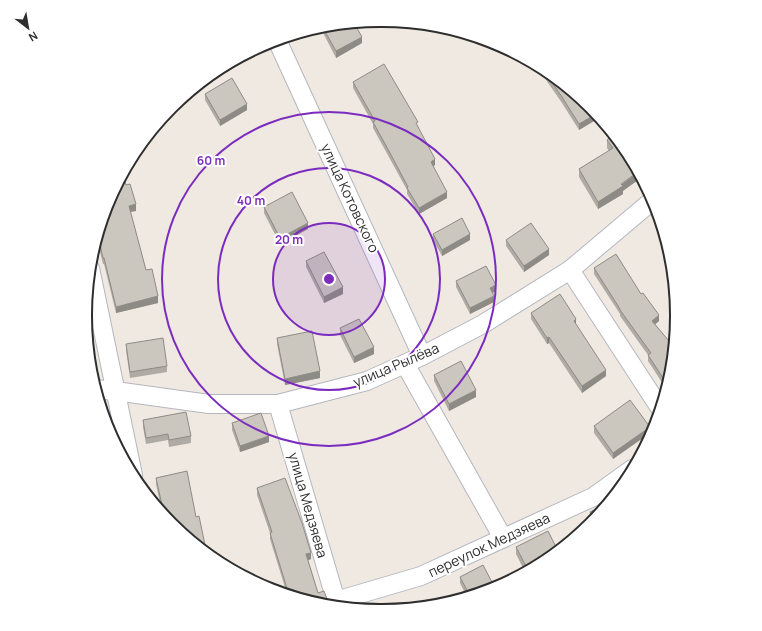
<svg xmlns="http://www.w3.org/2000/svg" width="762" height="631" viewBox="0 0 762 631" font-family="Manrope,sans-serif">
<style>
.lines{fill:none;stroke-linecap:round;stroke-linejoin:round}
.street-casing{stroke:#b4b7c1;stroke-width:20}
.street{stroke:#fff;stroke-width:18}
.wall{fill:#afaba4}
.shaded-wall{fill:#8e8b86}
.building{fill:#cbc7bf;stroke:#8e8b86}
.ring{fill:none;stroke:#7b2cbf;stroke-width:2}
.labels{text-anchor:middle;stroke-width:4;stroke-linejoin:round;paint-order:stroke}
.street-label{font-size:14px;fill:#2e2e2e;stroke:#fff}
.rim{fill:none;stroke:#2e2e2e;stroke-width:2}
.centre{fill:#7b2cbf;stroke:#fff;stroke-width:2}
.ring-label{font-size:12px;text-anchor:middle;font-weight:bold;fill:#7b2cbf;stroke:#fff;stroke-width:4;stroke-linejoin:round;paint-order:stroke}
</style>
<rect width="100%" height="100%" fill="#efe9e1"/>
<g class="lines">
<g class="street-casing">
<g id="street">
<path d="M277,40L422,356"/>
<path d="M90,268L133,475"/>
<path d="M570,270L660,408"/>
<path d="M405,364L503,538"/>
<path d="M96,389L115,391L209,404H278L367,381L422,356L483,324L570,270L653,200"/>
<path d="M278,404L336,601L339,607"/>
<path d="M336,601L421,576L593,497L632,469"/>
</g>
</g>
<use href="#street" class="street"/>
</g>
<g class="wall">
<path d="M324,26L362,43L336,58L320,27Z"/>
<path d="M516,54L524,58L520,61Z"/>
<path d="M535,64L545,70L590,107L599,118L579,130L562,103Z"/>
<path d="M353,82L418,127L435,165L433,166L447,198L419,214L407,194V190L373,128V124L353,88Z"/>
<path d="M205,94L247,110L220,126L205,100Z"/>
<path d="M613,135L623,191V194L598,209L579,177V169L609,151L607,148V140Z"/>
<path d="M126,185L136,211L130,212L146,270L158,303L116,313L104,264H103L97,239L108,202Z"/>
<path d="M264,207L308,229L280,244L264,213Z"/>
<path d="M433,234L470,240L442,256L433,240Z"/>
<path d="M506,240L549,255L524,272L506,246Z"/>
<path d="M306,261L343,294L324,303L306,267Z"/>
<path d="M594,268L641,294L659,321L655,324L669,341L663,384L648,361V355L620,316V314L594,274Z"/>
<path d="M456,281L496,291L493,293L494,302L470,314L456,287Z"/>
<path d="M531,313L576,325L606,376L582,393L549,343L547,344L531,319Z"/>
<path d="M340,328L374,354L354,363L340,335Z"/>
<path d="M277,338L320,378L285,385L277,344Z"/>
<path d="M126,344L167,366V372L130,378L126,350Z"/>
<path d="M434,375L476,397L449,411L434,381Z"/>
<path d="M143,420L191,436V443L169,447L168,440L146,444L143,427Z"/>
<path d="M232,423L269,442L240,452L232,430Z"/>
<path d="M594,426L650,433L613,459L594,433Z"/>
<path d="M156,478L196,517L205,545V551L172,524L162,512L156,484Z"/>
<path d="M257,488L311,559L308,560L318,593L329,606L323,605L287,594L270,539V533L257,495Z"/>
<path d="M608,503L592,522L590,518V512Z"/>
<path d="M516,547L545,561L525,572L516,554Z"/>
<path d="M460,577L494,589L463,598V594L465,593L460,583Z"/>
</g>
<g class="shaded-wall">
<path d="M362,37V43L336,58V51Z"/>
<path d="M520,56L524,58L520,61Z"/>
<path d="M247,104V110L220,126V120Z"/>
<path d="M596,114L599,118L579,130V124Z"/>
<path d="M435,159V165L431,168V162Z"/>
<path d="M638,172L641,178L623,191V194L598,209V202Z"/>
<path d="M447,192V198L419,214V208Z"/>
<path d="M136,204V211L129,212V206Z"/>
<path d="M308,223V229L280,244V238Z"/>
<path d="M470,234V240L442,256V250Z"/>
<path d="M549,249V255L524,272V266Z"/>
<path d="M496,285V291L490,294V288Z"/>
<path d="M343,287V294L324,303V297Z"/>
<path d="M158,296V303L116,313V307Z"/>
<path d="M494,296V302L470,314V308Z"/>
<path d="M659,315V321L652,327V321Z"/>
<path d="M576,319V326L574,321Z"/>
<path d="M549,337V343L547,344V338Z"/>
<path d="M374,347V354L354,363V357Z"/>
<path d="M606,370V376L582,393V386Z"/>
<path d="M320,371V378L285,385V379Z"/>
<path d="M671,372L669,380L663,384V378Z"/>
<path d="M476,390V397L449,411V404Z"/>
<path d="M650,427V433L613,459V453Z"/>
<path d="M269,436V442L240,452V446Z"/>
<path d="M311,553V559L306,561V554Z"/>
</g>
<g class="building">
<path d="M354,23L362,37L336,51L322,26Z"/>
<path d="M384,64L418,122L416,123L435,159L431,162L447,192L419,208L407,188L408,187L390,153L373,122L375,121L353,82Z"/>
<path d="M542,68L545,70L590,107L596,114L579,124L562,97Z"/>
<path d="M232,78L247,104L220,120L205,94Z"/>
<path d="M613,135L627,152L638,172L621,184L623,186L598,202L579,169L613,148L607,140Z"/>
<path d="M123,175L126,185L130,184L136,204L129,206L146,270L152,269L158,296L116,307L104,258H103L98,236L101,226H102L101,224L108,202Z"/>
<path d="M292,192L308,223L280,238L264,207Z"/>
<path d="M462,218L470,234L442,250L433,234Z"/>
<path d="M531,223L549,249L524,266L506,240Z"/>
<path d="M324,252L343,287L324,297L306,261Z"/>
<path d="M616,254L641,294L643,293L659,315L652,321L669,341L671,338L674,342L671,372L663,378L648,355L651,353L620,310V309L594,268Z"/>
<path d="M486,266L496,285L490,288L494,296L470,308L456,281Z"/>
<path d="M560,294L576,319L574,321L606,370L582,386L549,337L547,338L531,313Z"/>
<path d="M359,319L374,347L354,357L340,328Z"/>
<path d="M312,331L320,371L285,379L277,338Z"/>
<path d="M163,338L167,366L130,372L126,344Z"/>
<path d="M461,361L476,390L449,404L434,375Z"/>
<path d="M102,396L103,412L98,397Z"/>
<path d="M630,400L650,427L613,453L594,426Z"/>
<path d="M186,412L191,436L169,440L168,434L146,438L143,420Z"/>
<path d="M261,413L269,436L240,446L232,423Z"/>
<path d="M187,471L196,517L199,516L205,545L198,546L172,524L164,514L156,478Z"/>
<path d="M285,478L302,523L311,553L306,554L318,593L324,591L329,604L326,606L323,605L289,595L270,533L272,532L257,488Z"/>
<path d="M608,503L594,520L590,512Z"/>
<path d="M548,531L558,551L545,561L528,570L516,547Z"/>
<path d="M483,565L495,588L465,597L463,594L468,592L460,577Z"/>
<path d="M394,606L396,610H386Z"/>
</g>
<circle cx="329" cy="279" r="56" fill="#7b2cbf" fill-opacity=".12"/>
<g class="ring">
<circle cx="329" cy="279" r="56"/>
<circle cx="329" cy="279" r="111"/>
<circle cx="329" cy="279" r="167"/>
</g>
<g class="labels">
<g class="street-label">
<text transform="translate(350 198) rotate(65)" y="5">улица Котовского</text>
<text transform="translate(396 365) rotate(-23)" y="5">улица Рылёва</text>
<text transform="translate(308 505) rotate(74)" y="5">улица Медзяева</text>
<text transform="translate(489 545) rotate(-25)" y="5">переулок Медзяева</text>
</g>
</g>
<path d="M0 0H762V631H0ZM380 27H382A288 288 0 0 1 670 315V316A288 288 0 0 1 382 604H380A288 288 0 0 1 92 316V315A288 288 0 0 1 380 27Z" fill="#fff" fill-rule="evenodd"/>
<path class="rim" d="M380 27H382A288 288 0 0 1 670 315V316A288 288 0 0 1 382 604H380A288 288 0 0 1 92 316V315A288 288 0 0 1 380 27Z"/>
<circle cx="329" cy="279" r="6" class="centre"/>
<g class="ring-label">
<text x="211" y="165">60 m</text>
<text x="251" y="205">40 m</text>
<text x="289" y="244">20 m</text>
</g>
<g transform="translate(28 28) rotate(149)" stroke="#ffffff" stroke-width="3" paint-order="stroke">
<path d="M0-3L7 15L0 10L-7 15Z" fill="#2e2e2e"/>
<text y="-6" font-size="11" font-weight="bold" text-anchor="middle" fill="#2e2e2e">N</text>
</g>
</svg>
